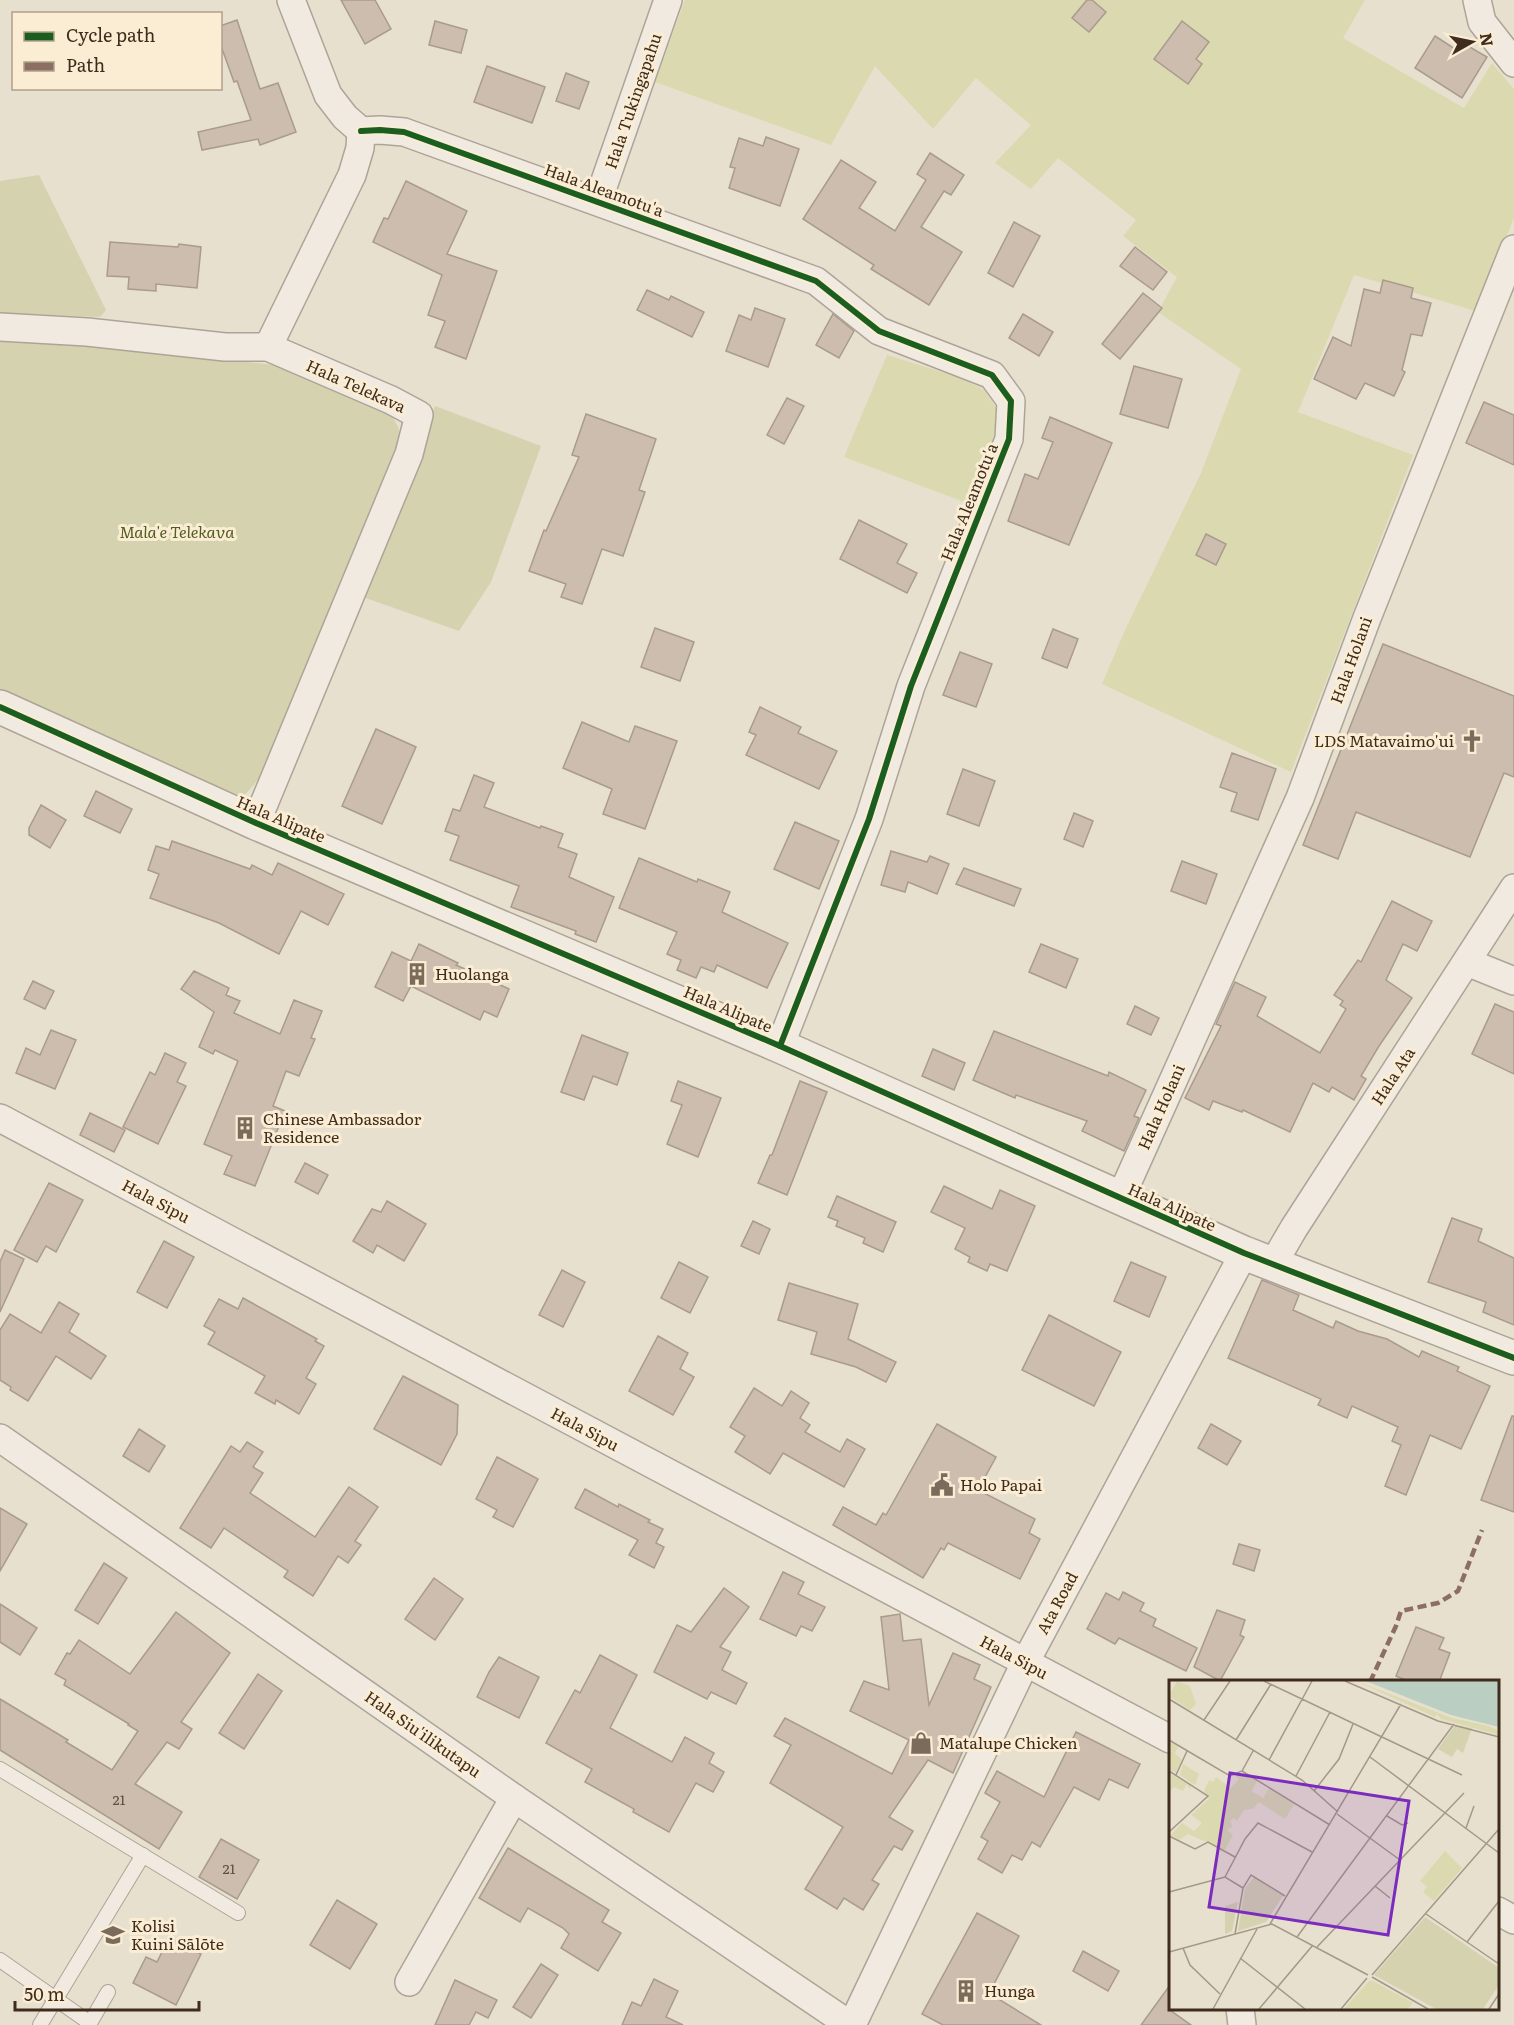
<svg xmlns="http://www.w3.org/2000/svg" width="1514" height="2025" viewBox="0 0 1514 2025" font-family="Literata,serif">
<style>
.green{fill:#dad9af}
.cemetery{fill:#d4d2af}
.building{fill:#ccbdaf;stroke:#a99b8d;stroke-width:1.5}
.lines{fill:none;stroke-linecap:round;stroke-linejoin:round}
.service-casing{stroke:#ada497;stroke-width:16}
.minor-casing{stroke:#ada497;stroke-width:30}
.tertiary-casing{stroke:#ada497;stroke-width:36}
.service{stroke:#f0eae1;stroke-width:14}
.minor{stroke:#f0eae1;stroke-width:27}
.tertiary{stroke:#f0eae1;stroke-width:33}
.quiet{stroke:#8d6e63;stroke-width:4.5;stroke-dasharray:9 4.5;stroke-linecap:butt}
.cycleway-casing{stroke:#faedd4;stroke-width:10}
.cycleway{stroke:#1b5e20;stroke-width:6}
.labels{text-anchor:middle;stroke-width:6;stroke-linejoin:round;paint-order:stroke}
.number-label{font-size:14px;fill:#625042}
.street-label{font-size:16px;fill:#3f2c1d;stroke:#faedd4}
.park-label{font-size:16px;font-style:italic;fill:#515d21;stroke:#faedd4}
.poi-label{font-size:16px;fill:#3f2c1d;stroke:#faedd4;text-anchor:start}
.inset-road{fill:none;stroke:#a49887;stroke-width:1.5}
.view{fill:#7b2cbf;fill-opacity:0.15;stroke:#7b2cbf;stroke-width:3}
.inset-edge{fill:none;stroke:#3f2c1d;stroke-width:3}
</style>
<rect width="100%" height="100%" fill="#e8e0ce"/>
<g class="green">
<path d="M685,0H1365L1343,38L1464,108L1492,63L1514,89V218L1476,311L1354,275L1298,412L1413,455L1291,772L1102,684L1125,630L1201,473L1241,369L1158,312L1177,277L1123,236L1136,220L1058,158L1031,189L995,163L1031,125L976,78L933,129L875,66L831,145L655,82Z"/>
<path d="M887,355L961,378L984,390L999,412L993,439L967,503L844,457Z"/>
</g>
<g class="cemetery">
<path d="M39,175L106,310L100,317L0,313V181Z"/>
<path d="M0,340L138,349L274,365L385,410C397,420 399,428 402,443L262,775L243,797L0,694Z"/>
<path d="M435,406L541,446L491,582L459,631L363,597Z"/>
</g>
<g class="building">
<path d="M341,0H375L391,29L365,44Z"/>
<path d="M1087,0H1092L1106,12L1089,32L1072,18Z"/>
<path d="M237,20L260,89L278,83L296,132L260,145L258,139L202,150L198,132L251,120L237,81L234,82L220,43V26Z"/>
<path d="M435,21L467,30L461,53L429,45Z"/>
<path d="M1182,21L1209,42L1196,59L1202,64L1188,84L1154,59Z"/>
<path d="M1435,36L1458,51L1463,43L1487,57L1462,98L1415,68Z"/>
<path d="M487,66L545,87L532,123L474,102Z"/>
<path d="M566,73L589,82L579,109L556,101Z"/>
<path d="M766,137L799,149L780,206L729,188L735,168L730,167L739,138L763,146Z"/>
<path d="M930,153L964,175L951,195L944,191L921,227L962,252L929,305L871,269L874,265L803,219L841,160L876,182L859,208L895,231L926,180L917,174Z"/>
<path d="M406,181L467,211L447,254L497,271L466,359L435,347L445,321L428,315L442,275L373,242L384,218L388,219Z"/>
<path d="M1014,222L1040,236L1013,287L988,273Z"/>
<path d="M110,242L178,247L179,244L201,247L197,288L156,284V291L128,289L129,277L107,276Z"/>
<path d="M1135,247L1167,272L1153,290L1120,266Z"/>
<path d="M1383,280L1413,288L1411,298L1431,303L1422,336L1411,334L1402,370L1405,372L1394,396L1365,383L1356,399L1314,379L1333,337L1351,346L1364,289L1380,293Z"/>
<path d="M647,290L669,300L671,296L704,312L692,337L637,310Z"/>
<path d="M1143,293L1162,308L1120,359L1102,344Z"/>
<path d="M755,308L785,319L768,367L726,351L739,315L751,320Z"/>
<path d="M833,314L854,331L839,358L816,345Z"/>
<path d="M1023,314L1053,332L1039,356L1009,338Z"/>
<path d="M1134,366L1182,379L1168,428L1120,414Z"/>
<path d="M787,398L804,406L784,444L767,435Z"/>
<path d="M1484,402L1514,415V465L1466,443Z"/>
<path d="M586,414L656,439L639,490L645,492L623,556L602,549L582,604L561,597L566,584L529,571L544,530L546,531L579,457L572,455Z"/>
<path d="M1050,417L1112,443L1069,545L1008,521L1025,474L1038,479L1053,442L1042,438Z"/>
<path d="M859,520L907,544L897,563L917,573L907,593L840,559Z"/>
<path d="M1206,534L1226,544L1216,565L1196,555Z"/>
<path d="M655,628L694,642L680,681L641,667Z"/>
<path d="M1053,629L1078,639L1067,668L1042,658Z"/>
<path d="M1383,644L1514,696V777L1504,773L1470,857L1356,812L1338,859L1303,845Z"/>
<path d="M960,652L992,664L976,707L943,695Z"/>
<path d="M760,707L801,727L798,733L837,751L819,789L746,755L756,735L749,732Z"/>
<path d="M582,722L629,742L635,726L677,741L645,829L603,814L612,789L563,768Z"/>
<path d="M376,729L416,747L382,824L342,806Z"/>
<path d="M1232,753L1276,769L1258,820L1231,811L1237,793L1220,787Z"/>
<path d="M963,769L995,781L979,826L947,814Z"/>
<path d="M474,775L494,783L484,807L540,828L541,826L563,834L558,847L577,854L569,877L614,897L596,942L575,934L576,931L511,907L519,886L450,860L459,836L445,831L453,809L460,811Z"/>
<path d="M96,791L132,809L120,833L84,816Z"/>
<path d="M41,805L66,820L50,848L29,835V828Z"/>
<path d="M1074,813L1093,821L1083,847L1064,839Z"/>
<path d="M795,822L839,841L819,889L774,869Z"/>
<path d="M172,841L250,869L252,865L272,875L278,863L344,894L328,925L301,911L279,954L219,923L150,898L159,874L148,870L156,846L169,850Z"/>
<path d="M891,851L927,862L930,856L949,864L937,894L908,882L905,892L881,885Z"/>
<path d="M639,858L697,882L698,879L730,892L722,912L788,943L767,988L717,965L714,972L701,967L696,978L677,970L681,960L667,954L677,932L619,908Z"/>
<path d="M1182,861L1217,874L1206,904L1171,891Z"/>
<path d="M964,868L1021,889L1014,906L956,884Z"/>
<path d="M1392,901L1432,921L1417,951L1403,944L1386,980L1412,998L1379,1046L1361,1076L1366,1079L1354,1100L1332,1087L1329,1092L1313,1083L1290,1132L1243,1110L1242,1112L1213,1101L1209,1110L1185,1098L1221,1026L1216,1024L1235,982L1266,997L1257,1016L1320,1053L1346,1009L1340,1005L1343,1001L1334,995L1358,960L1361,962Z"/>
<path d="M419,944L458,963L456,965L509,989L497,1017L484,1011L480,1020L411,986L403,1001L375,987L392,952L411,961Z"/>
<path d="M1041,944L1078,959L1066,988L1029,972Z"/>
<path d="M194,971L229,988L226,995L240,1001L234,1013L280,1034L294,1000L322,1011L311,1038L315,1039L299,1076L286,1071L273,1106L285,1111L255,1186L224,1174L232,1156L204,1144L238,1061L215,1050L213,1054L199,1047L214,1012L181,989Z"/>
<path d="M33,981L54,991L45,1009L24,999Z"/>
<path d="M1495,1004L1514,1012V1074L1472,1054Z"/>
<path d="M1135,1006L1159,1018L1151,1035L1127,1024Z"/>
<path d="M51,1030L76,1040L55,1089L16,1073L26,1048L40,1055Z"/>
<path d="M994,1031L1108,1076L1109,1072L1146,1090L1134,1116L1139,1118L1124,1151L1082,1131L1087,1121L1016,1095L1015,1098L973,1080Z"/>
<path d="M582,1035L628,1053L617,1085L593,1076L584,1100L561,1092Z"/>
<path d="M933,1049L965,1063L954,1090L922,1076Z"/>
<path d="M165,1053L186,1063L177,1082L186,1086L158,1144L123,1127L150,1072L155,1075Z"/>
<path d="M678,1081L721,1098L698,1157L667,1144L682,1105L671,1101Z"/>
<path d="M800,1081L827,1092L787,1195L758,1183L770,1155H772Z"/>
<path d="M90,1113L125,1130L114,1152L80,1135Z"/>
<path d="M305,1163L328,1175L318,1194L295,1182Z"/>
<path d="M49,1183L83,1200L56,1252L46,1246L37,1262L14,1250Z"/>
<path d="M944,1186L992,1209L1000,1190L1035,1206L1007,1271L990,1264L987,1271L968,1262L970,1257L955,1249L965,1228L931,1212Z"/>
<path d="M837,1196L896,1222L883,1252L863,1243L865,1238L836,1226L838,1221L828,1217Z"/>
<path d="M387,1201L426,1224L404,1261L377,1245L373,1253L353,1241L372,1209L381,1212Z"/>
<path d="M1452,1218L1482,1229L1478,1241L1514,1258V1325L1483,1312L1486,1302L1428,1282Z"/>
<path d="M753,1221L770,1229L759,1254L741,1246Z"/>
<path d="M164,1241L194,1257L167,1308L137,1292Z"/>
<path d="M5,1250L24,1259L0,1312V1262Z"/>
<path d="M679,1262L708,1277L690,1313L661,1298Z"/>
<path d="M1131,1262L1166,1277L1149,1317L1114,1301Z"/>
<path d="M562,1270L585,1282L563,1327L539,1315Z"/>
<path d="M1262,1280L1299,1295L1293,1310L1333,1328L1336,1321L1358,1331L1387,1339L1419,1357L1422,1351L1459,1367L1457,1371L1490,1386L1461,1449L1430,1435L1406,1495L1385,1486L1401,1445L1392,1441L1398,1427L1352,1406L1347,1418L1318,1405L1321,1399L1228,1358Z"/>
<path d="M789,1283L858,1304L848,1339L896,1362L886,1382L856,1367L811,1354L817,1332L778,1320Z"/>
<path d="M243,1298L317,1339L315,1341L324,1346L306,1378L316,1384L299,1414L276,1400L275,1404L255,1393L265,1376L208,1344L215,1332L204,1326L219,1299L238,1309Z"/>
<path d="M59,1302L79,1314L69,1332L106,1356L91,1379L56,1356L28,1401L10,1390L11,1387L0,1380V1330L10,1314L41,1333Z"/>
<path d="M1049,1315L1121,1352L1094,1406L1022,1370Z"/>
<path d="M658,1336L688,1353L680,1369L694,1377L673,1415L629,1391Z"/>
<path d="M403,1376L458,1405L457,1434L441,1465L374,1429Z"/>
<path d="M754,1388L782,1406L791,1391L809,1403L800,1418L810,1425L805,1432L840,1452L847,1439L865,1449L844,1487L783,1453L770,1474L735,1452L745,1436L730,1427Z"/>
<path d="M1512,1416H1514V1512L1481,1500Z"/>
<path d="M937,1424L996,1457L978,1490L1035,1519L1029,1533L1040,1539L1020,1579L948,1543L944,1550L941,1548L923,1578L833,1525L843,1507L876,1525L883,1513L886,1515Z"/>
<path d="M1211,1424L1241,1441L1227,1465L1198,1448Z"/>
<path d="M139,1429L165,1446L149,1472L123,1456Z"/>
<path d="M247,1442L263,1452L253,1467L263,1473L250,1493L315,1537L349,1487L378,1507L355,1541L361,1545L348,1563L338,1556L313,1596L284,1577L288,1571L224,1528L211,1548L180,1528L231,1446L240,1452Z"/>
<path d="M497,1457L538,1479L513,1527L493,1517L497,1510L476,1499Z"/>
<path d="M585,1489L618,1507L619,1504L650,1520L648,1522L663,1529L656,1543L664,1547L654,1568L629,1555L638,1540L575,1508Z"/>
<path d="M0,1508L27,1524L0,1571Z"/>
<path d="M1239,1544L1260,1550L1254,1571L1233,1564Z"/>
<path d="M104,1563L127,1578L98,1624L75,1610Z"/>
<path d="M783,1572L804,1582L798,1594L825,1607L812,1631L801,1626L796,1636L760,1619Z"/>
<path d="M434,1578L463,1599L435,1640L405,1619Z"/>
<path d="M724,1588L749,1607L720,1647L731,1652L722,1670L747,1683L736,1704L711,1692L707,1699L654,1672L677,1625L691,1632Z"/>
<path d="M1123,1592L1144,1603L1140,1611L1156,1619L1153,1626L1197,1648L1186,1671L1119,1638L1115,1644L1087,1629L1106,1593L1119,1600Z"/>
<path d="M0,1604L37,1628L20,1655L0,1642Z"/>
<path d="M1217,1610L1245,1620L1240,1635L1244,1637L1220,1681L1194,1667Z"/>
<path d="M176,1612L230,1653L181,1722L192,1729L179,1749L167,1742L135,1784L182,1812L159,1849L0,1750V1699L68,1740L66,1742L112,1770L138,1731L128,1725L129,1724L64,1685L66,1680L55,1674L67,1653L70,1654L79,1640L130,1674Z"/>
<path d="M900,1614L903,1641L921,1639L929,1705L953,1653L980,1665L974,1679L991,1687L953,1773L928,1760L889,1817L913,1831L902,1850L894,1846L872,1880L879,1884L863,1910L844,1898L837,1909L805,1889L843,1827L770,1783L791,1745L774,1736L785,1718L892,1774L909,1740L850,1711L864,1681L889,1690L881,1617Z"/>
<path d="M1416,1627L1444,1638L1439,1649L1450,1653L1439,1682H1410L1396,1676Z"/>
<path d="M600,1655L637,1675L610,1728L672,1762L685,1737L714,1753L709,1763L724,1772L713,1792L696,1783L669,1832L633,1812L634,1809L585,1782L592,1769L546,1743L575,1690L580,1693Z"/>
<path d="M499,1657L539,1677L519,1718L477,1697L489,1672Z"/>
<path d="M258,1674L282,1691L244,1749L219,1733Z"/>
<path d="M1076,1732L1140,1764L1128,1788L1109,1779L1099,1800L1074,1787L1040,1847L1032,1842L1022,1860L1012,1855L1002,1873L978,1859L988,1841L981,1837L1000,1802L985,1793L997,1771L1044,1797Z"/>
<path d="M221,1839L259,1860L237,1899L199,1877Z"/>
<path d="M508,1848L609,1910L602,1922L621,1933L598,1971L561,1948L569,1934L563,1928L528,1908L520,1922L479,1898Z"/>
<path d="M337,1900L377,1924L350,1969L310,1945Z"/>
<path d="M977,1913L1019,1936L992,1988L1003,1994L1000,2000L1041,2025H943L922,2014Z"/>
<path d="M169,1938L201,1954L176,2005L133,1983L146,1957L157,1962Z"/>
<path d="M1083,1951L1119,1971L1108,1991L1073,1971Z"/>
<path d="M541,1964L558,1975L531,2018L513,2007Z"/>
<path d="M654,1979L678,1991L666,2017L683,2025H622L632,2002L641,2006Z"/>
<path d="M455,1980L497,2000L488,2018L476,2012L469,2025H435Z"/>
<path d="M1170,1985V2010L1191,2025H1141Z"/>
</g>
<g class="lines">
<g class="service-casing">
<g id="service">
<path d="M0,1769L238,1913"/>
<path d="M0,1960L90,2023L108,1992"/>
<path d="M40,2025L143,1855"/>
</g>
</g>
<g class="minor-casing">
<g id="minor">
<path d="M1477,0L1482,22L1514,63"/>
<path d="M361,131L380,130L404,132L816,281L879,331L992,375L1011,401L1009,439L911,686L869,819L780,1046"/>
<path d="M598,201L668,0"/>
<path d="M0,327L87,332L225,347H268L391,400L419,415L409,454L256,823"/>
<path d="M268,347L352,175L360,148L361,131L345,117L328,95L291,0"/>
<path d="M1467,962L1514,981"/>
<path d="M0,1118L1170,1739"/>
<path d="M1120,1199L1300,798L1367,618L1514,249"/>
<path d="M1273,1264L1294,1228L1514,888"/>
<path d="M0,1438L514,1798L850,2025"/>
<path d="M1498,1911L1514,1920"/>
<path d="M409,1982L514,1798"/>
<path d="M1240,2008L1242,2025"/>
<path d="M852,2025L1025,1663L1244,1253"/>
</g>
</g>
<g class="tertiary-casing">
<path id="tertiary" d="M0,707L256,823L780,1046L1244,1253L1514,1358"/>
</g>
<use href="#service" class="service"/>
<use href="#minor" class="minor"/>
<use href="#tertiary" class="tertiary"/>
<path class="quiet" d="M1370,1682L1396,1626L1401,1611L1438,1603L1458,1591L1482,1530"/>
<g class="cycleway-casing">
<g id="cycleway">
<path d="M361,131L380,130L404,132L816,281L879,331L992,375L1011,401L1009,439L911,686L869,819L780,1046"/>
<path d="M0,707L256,823L780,1046L1244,1253L1514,1358"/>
</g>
</g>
<use href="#cycleway" class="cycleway"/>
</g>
<defs>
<g id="church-bare" transform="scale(1.8)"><path d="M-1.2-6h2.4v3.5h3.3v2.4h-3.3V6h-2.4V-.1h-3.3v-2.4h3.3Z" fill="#7a6b5b" stroke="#faedd4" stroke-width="2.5" paint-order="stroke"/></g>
<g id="building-bare" transform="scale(1.8)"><path d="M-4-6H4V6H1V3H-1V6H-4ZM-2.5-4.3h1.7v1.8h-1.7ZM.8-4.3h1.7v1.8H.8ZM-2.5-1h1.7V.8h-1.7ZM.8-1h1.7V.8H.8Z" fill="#7a6b5b" stroke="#faedd4" stroke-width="2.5" paint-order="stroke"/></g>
<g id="civic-bare" transform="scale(1.8)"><path d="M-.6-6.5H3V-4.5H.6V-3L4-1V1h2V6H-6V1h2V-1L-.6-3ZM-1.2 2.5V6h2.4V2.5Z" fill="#7a6b5b" stroke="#faedd4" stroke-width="2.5" paint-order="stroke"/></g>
<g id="shop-bare" transform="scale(1.8)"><path d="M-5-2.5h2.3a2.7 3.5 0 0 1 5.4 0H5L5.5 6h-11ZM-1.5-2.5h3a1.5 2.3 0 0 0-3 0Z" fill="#7a6b5b" stroke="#faedd4" stroke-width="2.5" paint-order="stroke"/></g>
<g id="school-bare" transform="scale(1.8)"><path d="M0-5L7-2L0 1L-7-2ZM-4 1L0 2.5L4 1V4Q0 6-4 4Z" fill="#7a6b5b" stroke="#faedd4" stroke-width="2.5" paint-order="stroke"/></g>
</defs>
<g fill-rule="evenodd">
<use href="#church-bare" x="1472" y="741"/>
<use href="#building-bare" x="417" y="974"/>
<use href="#building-bare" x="245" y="1128"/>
<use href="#civic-bare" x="942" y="1485"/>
<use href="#shop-bare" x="921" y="1743"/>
<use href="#school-bare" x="113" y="1935"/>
<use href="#building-bare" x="966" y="1991"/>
</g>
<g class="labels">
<g class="number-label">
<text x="119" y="1805">21</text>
<text x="229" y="1874">21</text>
</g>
<g class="street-label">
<text transform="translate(633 101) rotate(-71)" y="6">Hala Tukingapahu</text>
<text transform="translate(604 190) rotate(20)" y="6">Hala Aleamotu'a</text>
<text transform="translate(356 386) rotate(24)" y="6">Hala Telekava</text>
<text transform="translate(969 502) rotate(-68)" y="6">Hala Aleamotu'a</text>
<text transform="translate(1351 660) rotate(-70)" y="6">Hala Holani</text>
<text transform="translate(281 819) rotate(23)" y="6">Hala Alipate</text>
<text transform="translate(728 1009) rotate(23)" y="6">Hala Alipate</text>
<text transform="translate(1393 1076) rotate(-57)" y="6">Hala Ata</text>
<text transform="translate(1161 1107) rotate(-66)" y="6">Hala Holani</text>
<text transform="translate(156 1201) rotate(28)" y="6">Hala Sipu</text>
<text transform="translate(1172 1207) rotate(24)" y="6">Hala Alipate</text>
<text transform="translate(585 1429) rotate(28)" y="6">Hala Sipu</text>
<text transform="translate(1057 1603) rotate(-62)" y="6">Ata Road</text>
<text transform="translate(1014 1657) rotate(28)" y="6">Hala Sipu</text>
<text transform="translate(423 1734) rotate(35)" y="6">Hala Siu'ilikutapu</text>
</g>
<g class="park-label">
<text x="177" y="538">Mala'e Telekava</text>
</g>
<g class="poi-label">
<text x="1454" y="747" text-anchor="end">LDS Matavaimo'ui</text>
<text x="435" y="980">Huolanga</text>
<text x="263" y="1125">Chinese Ambassador<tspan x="263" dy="18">Residence</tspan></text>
<text x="960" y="1491">Holo Papai</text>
<text x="939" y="1749">Matalupe Chicken</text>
<text x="131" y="1932">Kolisi<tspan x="131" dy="18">Kuini Sālōte</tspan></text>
<text x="984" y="1997">Hunga</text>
</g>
</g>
<g transform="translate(1169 1680)">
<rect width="330" height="330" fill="#e8e0ce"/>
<path d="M8,1L21,6L27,24L21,30L0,16ZM187,1L283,38L320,46L330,51V55L272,39L268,34L266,37ZM0,61L9,67L6,73L13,80L7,93L0,89ZM14,84L30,94L26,105L11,95ZM0,93L22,106L21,110L18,104L14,111L5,107L0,111ZM75,93L88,101L83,111L94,118L100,108L126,123L116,139L90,122L84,129L75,130L68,141L65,138L61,141L64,146L58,150L64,155L56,170L19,154L10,160L2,155L13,143L25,151L33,143L22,135L40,119L35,111L40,100L44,102L47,97L62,108L70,99L66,96ZM276,171L293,188L265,221L254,212L258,207L251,201ZM200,301H204L244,323L239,329H175Z" fill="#dad9af"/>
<path d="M286,45L303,48L294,73L288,69L283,77L269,69ZM85,197L114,216L97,242L69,251L76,208ZM69,222L63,251L56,254V226ZM256,237L330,288V305L314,329H267L205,295Z" fill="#d4d2af"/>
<path d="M197,1H330V47L282,35Z" fill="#bacec1"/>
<path class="inset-road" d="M95,1L293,95M176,1L269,41L330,57M0,19L133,100L169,132M35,40L61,1M0,60L61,96L73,91L84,71M67,60L102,4M201,77L330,173M100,80L143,1M0,91L39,116L0,152M73,91L161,145M7,95L18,71M127,96L161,32M145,111L170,79L184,44M168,134L231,180M218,136L233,145L239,143M297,148L305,126M0,156L26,169L39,162L66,177M56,197L76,159L89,143L143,172M206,206L221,218M0,212L56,197L74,208M257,234L330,284M101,244L232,24M66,254L74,208L82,195L116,216M128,257L285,44M298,262L330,221M148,267L295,113M14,268L21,285L51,314M0,272L103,244L199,295M71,278L136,329M203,295L330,149M203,297L259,329M44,329L88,249M90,329L144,265M172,329L198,298M320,329L330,314"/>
<path class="view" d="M61,93L240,121L219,255L40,227Z"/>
<rect width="330" height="330" class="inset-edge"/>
</g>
<rect x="12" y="12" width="210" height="78" fill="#faedd4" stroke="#afa08b" stroke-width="1.5"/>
<rect x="24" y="32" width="30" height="9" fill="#1b5e20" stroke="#afa08b" stroke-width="1.5"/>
<text x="66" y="42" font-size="18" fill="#3f2c1d">Cycle path</text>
<rect x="24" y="62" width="30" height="9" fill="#8d6e63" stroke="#afa08b" stroke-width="1.5"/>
<text x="66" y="72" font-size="18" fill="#3f2c1d">Path</text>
<g transform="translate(1472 42) rotate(81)" stroke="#faedd4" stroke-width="4.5" paint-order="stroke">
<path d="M0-4.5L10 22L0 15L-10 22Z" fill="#3f2c1d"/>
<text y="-9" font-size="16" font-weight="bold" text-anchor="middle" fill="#3f2c1d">N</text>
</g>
<path d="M15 2001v9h184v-9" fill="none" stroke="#3f2c1d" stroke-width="3"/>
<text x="24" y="2001" font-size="18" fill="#3f2c1d" stroke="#faedd4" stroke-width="4.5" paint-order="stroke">50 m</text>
</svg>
